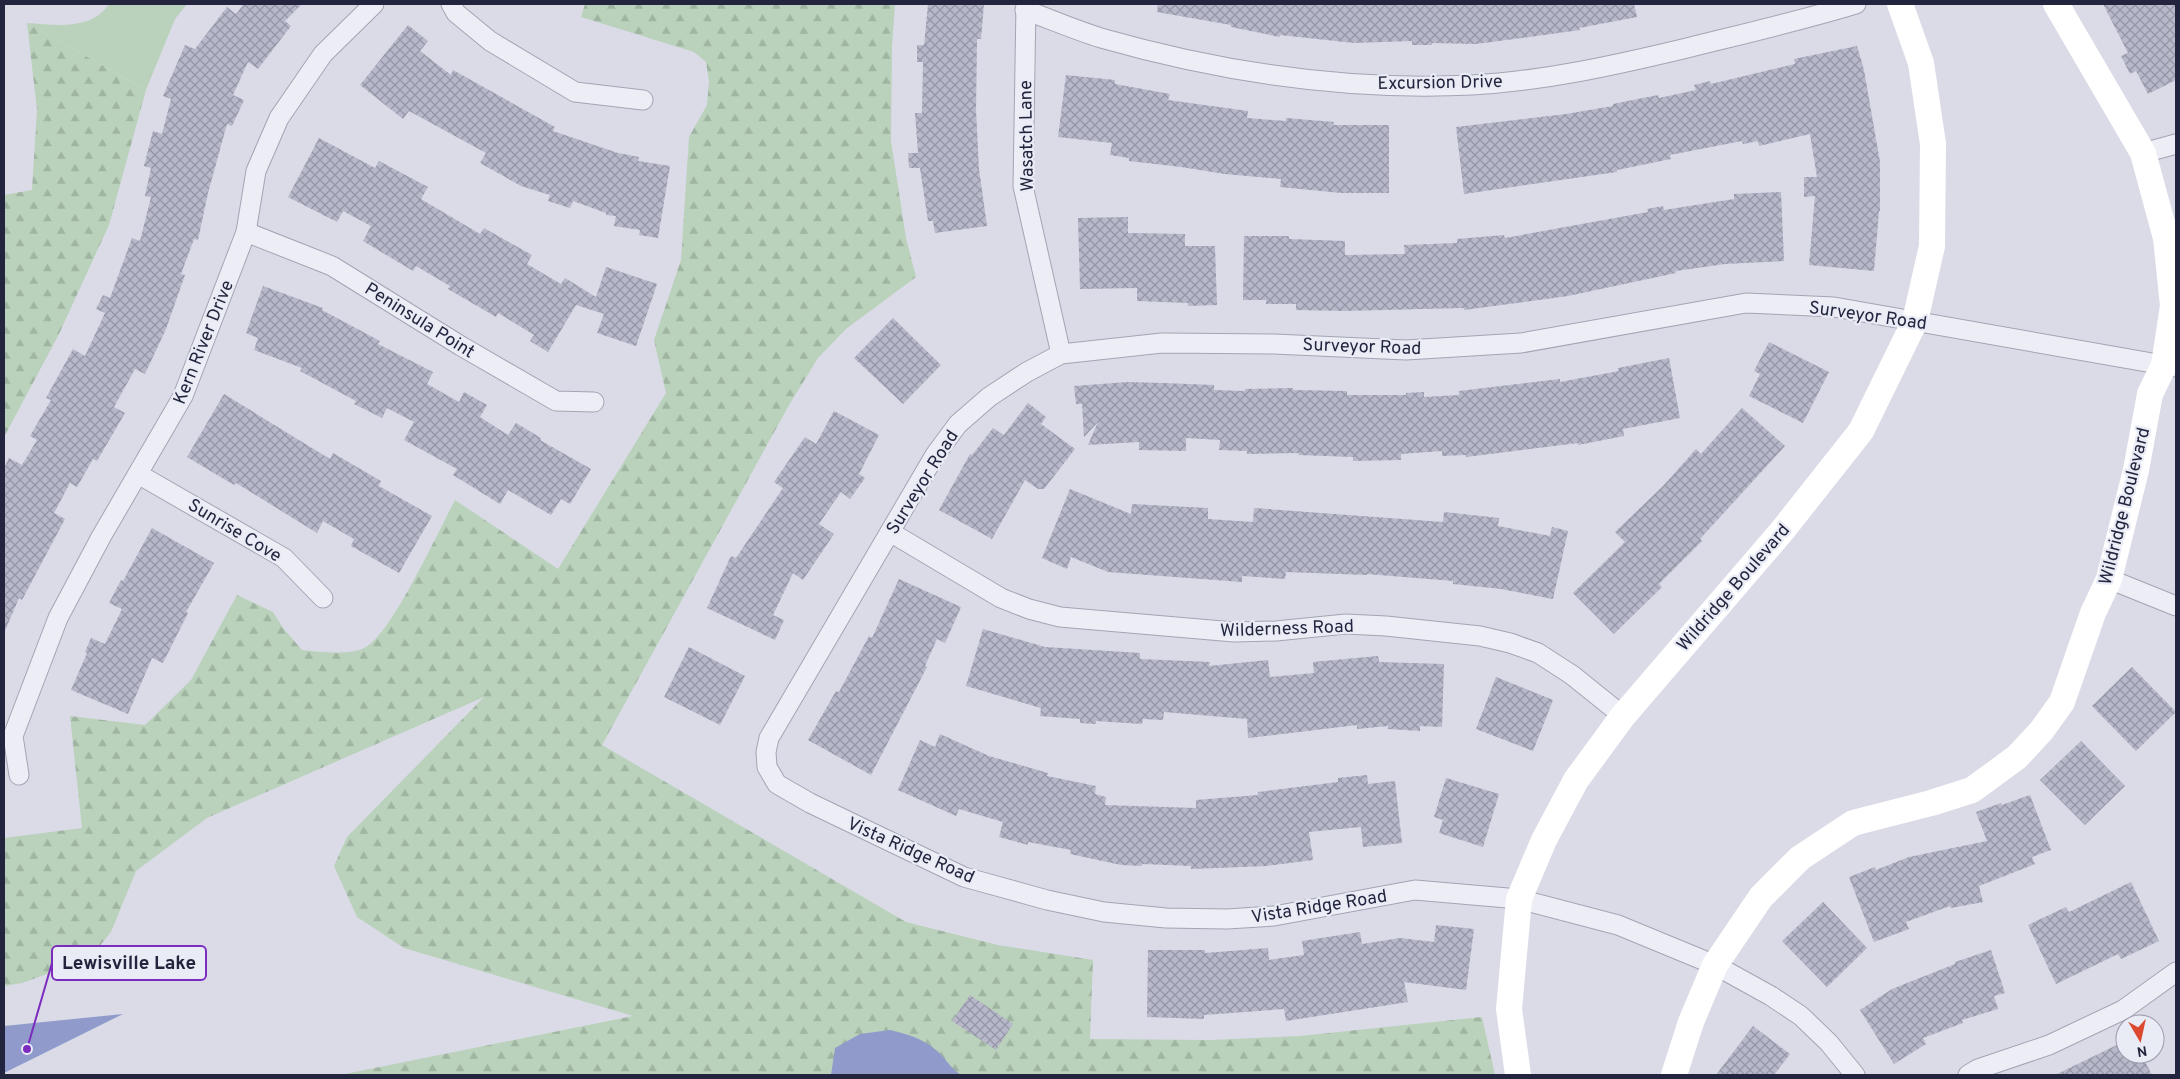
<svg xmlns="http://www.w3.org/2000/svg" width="2180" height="1079" viewBox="0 0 2180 1079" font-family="Overpass,sans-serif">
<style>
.green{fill:#bad2bb}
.forest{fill:url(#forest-firs)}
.water{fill:#909bcc}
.building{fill:url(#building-cross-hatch)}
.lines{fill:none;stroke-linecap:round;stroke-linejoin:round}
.street-casing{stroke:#a3a4b4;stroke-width:21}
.street{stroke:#ededf5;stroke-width:19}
.secondary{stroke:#fff;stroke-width:26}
.labels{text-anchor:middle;stroke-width:4.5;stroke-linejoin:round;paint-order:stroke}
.street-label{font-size:18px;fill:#23253e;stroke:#e9ebf5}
.leader{fill:none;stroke:#7b2cbf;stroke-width:2}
.callout-dot{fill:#7b2cbf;stroke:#e9ebf5;stroke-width:2}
.callout{fill:#e9ebf5;stroke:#7b2cbf;stroke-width:2}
.callout-label{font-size:19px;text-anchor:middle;font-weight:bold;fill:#23253e}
</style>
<defs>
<pattern id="forest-firs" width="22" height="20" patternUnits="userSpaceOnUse" patternTransform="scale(1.25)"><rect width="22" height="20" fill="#bad2bb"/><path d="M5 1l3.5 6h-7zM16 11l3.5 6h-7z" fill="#a0b4a2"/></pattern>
<pattern id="building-cross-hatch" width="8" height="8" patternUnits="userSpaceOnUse" patternTransform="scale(1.25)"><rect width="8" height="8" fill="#b7b8ca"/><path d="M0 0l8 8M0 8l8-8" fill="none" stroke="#9495a5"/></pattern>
</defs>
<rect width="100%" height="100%" fill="#dadbe7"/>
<path class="green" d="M109,4H187L175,19L146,90L27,23C55,25 91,31 109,4Z"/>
<g class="forest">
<path d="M585,4H895L892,46L891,141L906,238L916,277L846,329L818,358L789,405L602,745L906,922L998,945L1093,960L1090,1039L1211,1040L1300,1036L1482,1017L1495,1075H340L633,1016L404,948L357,917L334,866L347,837L484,697L207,818L136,871L111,932L89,959L22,983L4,986V838L82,828L70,716L145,725L191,680L237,595L273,612L283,628L302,650C319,652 351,656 366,647C392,633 439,530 455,500L558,569L666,393L654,340L681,260L689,137L707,105L709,81L706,62L694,52L581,17Z"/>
<path d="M27,23L146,90L109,225L58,336L4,437V195L32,190L37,110Z"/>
</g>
<g class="water">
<path d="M123,1014L4,1073V1026Z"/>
<path d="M890,1030C907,1034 922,1038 936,1050C946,1058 949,1067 961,1075H831L835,1048L860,1034Z"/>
</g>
<g class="building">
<path d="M244,4H302L285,21L291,26L258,69L248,62L233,95L244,100L232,126L227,124L208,193L198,240L194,239L181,274L185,275L166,329L145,374L135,369L114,407L125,413L97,461L93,459L77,487L70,483L54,513L65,519L22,600L19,598L4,633V468L9,458L22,465L37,440L30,436L51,400L46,398L73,349L85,356L105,313L96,309L103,295L110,298L132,238L140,241L151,197L145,196L151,168L144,166L153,131L162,134L171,99L163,96L185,45L195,49L227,7L236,14Z"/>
<path d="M928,4H984L981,39H977L976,110L979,169L987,226L935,233L933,221H928L920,168H909L908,153H918L915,113H922L923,62H917V45H924Z"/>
<path d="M1158,4H1634L1637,17L1579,28L1580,30L1522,38L1476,44L1432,43V45H1412V41L1354,43L1280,35V37L1231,27V25L1157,12Z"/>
<path d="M2103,4H2176V80L2148,94L2136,71L2130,74L2121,56L2128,53Z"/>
<path d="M408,25L428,41L420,51L451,75L453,70L555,127L553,131L618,153L639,157L638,161L670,166L658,238L639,235L640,230L614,226L616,216L606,215V213L573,201L570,208L548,201L550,195L521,186L480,163L486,153L409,111L403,119L360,85Z"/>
<path d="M1857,46L1864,70L1880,162V211H1879L1874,271L1809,265L1815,196L1804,197V177H1817L1810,134L1759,146L1758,141L1743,144L1742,141L1670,155L1671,159L1617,170V172L1464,194L1456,127L1566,114L1613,106V104L1658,95L1659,98L1696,90L1694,85L1710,81L1711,84L1795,64L1794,59Z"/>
<path d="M1066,75L1115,80V84L1170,94L1168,100L1248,111L1247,118L1286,121V118L1334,122L1333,125H1389V193H1341L1280,187L1281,179L1225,174L1181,167L1129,161V158L1110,155L1112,143L1058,137Z"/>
<path d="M319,138L375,168L379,161L428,187L421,199L480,234L484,228L532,255L527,264L561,284L565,278L596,297L606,267L657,284L636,346L597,333L604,314L576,305L548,352L530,341L534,335L498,313L496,317L448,289L450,286L416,266L413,271L363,241L371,226L343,211L337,222L288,197Z"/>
<path d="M1781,192L1784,261L1725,264L1676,271V273L1568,296L1464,310V308L1343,311L1296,310V304H1266V300H1243L1244,236H1289V239L1345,241V255L1405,254L1404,245L1457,243V239L1504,235L1505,238L1648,212L1647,209L1663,206L1664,210L1734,199V194Z"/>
<path d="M1128,217V233L1185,234V246H1215L1217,305L1188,306V303L1137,301V288L1080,289L1078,218Z"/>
<path d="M263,286L323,308L322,310L380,341L378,344L433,372L427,384L459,402L464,392L487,405L480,417L508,435L516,423L541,438L540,440L591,469L570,504L561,499L551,515L508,490L500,504L453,475L457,469L404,440L414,422L387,408L382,418L354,404L356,401L300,371L302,368L254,350L258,338L246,333Z"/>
<path d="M893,318L941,365L903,404L854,358Z"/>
<path d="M1769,342L1829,372L1803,423L1749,396L1760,374L1754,371Z"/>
<path d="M1669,358L1680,418L1623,429L1624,436L1578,445V443L1466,457V455L1442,456V451L1401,454V460L1353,461V457L1298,455L1299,453L1247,454V451L1219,450L1220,440L1186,438V451L1139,450V442L1088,445L1098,422L1084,437L1082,404H1076L1074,386L1128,382L1163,383L1214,385V390L1245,391V389L1293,388V390L1347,391V395H1406V393L1424,392V397L1459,395V391L1560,379V382L1619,371L1618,368Z"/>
<path d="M224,394L330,459L333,453L381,481L379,486L432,516L399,573L351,546L354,539L323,521L317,533L236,483L234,485L187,457Z"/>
<path d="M1028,403L1046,417L1041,424L1075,449L1044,489H1038L1025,480L992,539L939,510L970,454L972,455L993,428L1004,435Z"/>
<path d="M1742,408L1785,446L1700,539L1702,541L1659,584L1662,587L1614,634L1573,593L1625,542L1615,532L1664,485L1696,449L1701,454Z"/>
<path d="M834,411L879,435L859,474L865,478L850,499L841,492L819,524L834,534L803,580L793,573L773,615L784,620L775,640L707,608L731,556L736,558L783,488L774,482L805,437L816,444Z"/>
<path d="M1070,489L1131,514L1132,504L1208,508V519L1253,522L1254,508L1443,522L1444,512L1499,518L1498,526L1550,536L1552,527L1568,531L1553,599L1501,589L1453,584V581L1367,574V575L1286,572L1285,579L1242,576V582L1108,572L1071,557L1067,569L1042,558Z"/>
<path d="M152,528L214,563L186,612L188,613L163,663L152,658L128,714L71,690L87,653L85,652L91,638L105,644L122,609L109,603L121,580L123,581Z"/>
<path d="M899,579L961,607L945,643L937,639L925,666L927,667L871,775L808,740L836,691L839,692L869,636L872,638Z"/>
<path d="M983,629L1045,647L1140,653V659L1210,662L1209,666L1268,660L1270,677L1314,673L1313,662L1378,656L1379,662L1444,664L1442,727L1420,726V731L1388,729V726L1357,729V725L1248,738L1247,719L1164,712L1163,720L1143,719L1142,724L1096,721V724L1080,723V719L1040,716L1041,708L966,686Z"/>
<path d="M689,647L745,676L720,725L664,697Z"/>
<path d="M2132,667L2176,712L2136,751L2092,706Z"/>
<path d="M1496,677L1553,700L1533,751L1476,729Z"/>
<path d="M940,734L989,756L1048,773L1047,776L1096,786L1095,794L1106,797L1105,805L1196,808V800L1258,795V792L1338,782V778L1367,775L1368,784L1395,781L1402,843L1363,847L1361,827L1309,832L1313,860L1267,866L1191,869V866L1142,864V866L1121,865L1070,854L1071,850L1028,842V845L999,837L1003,822L959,809L956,816L898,790L920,740L935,747Z"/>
<path d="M2081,741L2125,786L2085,825L2040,780Z"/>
<path d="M1446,778L1499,794L1483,847L1439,833L1443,820L1434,817Z"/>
<path d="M2030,795L2051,850L2032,857L2035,864L1979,886L1983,902L1951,908L1950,906L1906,922L1909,929L1874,942L1849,877L1875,867L1876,870L1909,857L1987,841L1976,812L2001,803L2002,805Z"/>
<path d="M2131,882L2159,941L2121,959L2118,954L2056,984L2028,925L2066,907L2069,912Z"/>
<path d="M1823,902L1867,948L1827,987L1782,941Z"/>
<path d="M1436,925L1474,929L1466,990L1404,982L1408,1002L1286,1021L1284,1009L1204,1015V1019L1147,1017L1148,950H1205V953L1268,948L1269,960L1304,955L1302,941L1360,932L1362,944L1400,938L1434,942Z"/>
<path d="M1991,950L2005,993L1994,996L1998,1009L1962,1020L1963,1023L1923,1038L1926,1044L1894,1064L1860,1010L1892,989L1955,964V962Z"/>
<path d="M970,995L1013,1024L996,1050L952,1021Z"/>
<path d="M1753,1026L1790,1054L1774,1075H1716Z"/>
<path d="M2125,1041V1054H2141L2152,1075H2055Z"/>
</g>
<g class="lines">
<g class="street-casing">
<g id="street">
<path d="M451,4L456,13L490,41L575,92L643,100"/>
<path d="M1026,4L1023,186L1061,354"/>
<path d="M1025,10C1050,19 1075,30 1101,38C1220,72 1348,91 1472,85C1545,81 1616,65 1687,48C1743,34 1800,21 1856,4"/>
<path d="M2143,153L2176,144"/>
<path d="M246,232L332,266L461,346L556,401L594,402"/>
<path d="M138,474L284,558L323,598"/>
<path d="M890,532L1001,598L1029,609L1060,617L1234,632L1276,631L1346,624L1386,626L1480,636L1510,643L1538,653L1572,675L1623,716"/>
<path d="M2109,579L2176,606"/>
<path d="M19,775L13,736L58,618L101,537L183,396L246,232L256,171L279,118L323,54L374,4"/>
<path d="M1855,1075L1829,1043L1801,1016L1771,996L1715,965L1618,925L1519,899L1415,890L1274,916L1227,919L1166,918L1104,912L1047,900L964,877L810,803L777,784L767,767L766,752L769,738L935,455L958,424L989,397L1027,372L1061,354L1162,343L1274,344L1406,350L1521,343L1746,303L1834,307L2175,367"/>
<path d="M1968,1075L1978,1069L2049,1045L2123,1010L2176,972"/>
</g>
</g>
<use href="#street" class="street"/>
<g class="secondary">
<path d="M1518,1075L1509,1009L1519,899L1544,840L1576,780L1623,716L1782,531L1861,431L1915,321L1932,246L1933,144L1921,63L1900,4"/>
<path d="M1674,1075L1691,1022L1715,965L1761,897L1800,858L1853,823L1931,803L1972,790L2017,757L2042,730L2062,702L2093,613L2109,579L2136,470L2150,394L2164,365L2173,306L2166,238L2143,153L2056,4"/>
</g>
</g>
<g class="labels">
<g class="street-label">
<text transform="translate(1440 82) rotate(-1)" y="6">Excursion Drive</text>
<text transform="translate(1026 136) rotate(-91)" y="6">Wasatch Lane</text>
<text transform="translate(1868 315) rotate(8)" y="6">Surveyor Road</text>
<text transform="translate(420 320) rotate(32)" y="6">Peninsula Point</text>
<text transform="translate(203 342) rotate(-68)" y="6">Kern River Drive</text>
<text transform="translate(1362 346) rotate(2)" y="6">Surveyor Road</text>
<text transform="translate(922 482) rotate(-58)" y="6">Surveyor Road</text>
<text transform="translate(2124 506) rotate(-76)" y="6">Wildridge Boulevard</text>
<text transform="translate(235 530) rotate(31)" y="6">Sunrise Cove</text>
<text transform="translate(1733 587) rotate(-49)" y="6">Wildridge Boulevard</text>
<text transform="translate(1287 628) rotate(-2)" y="6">Wilderness Road</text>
<text transform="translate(911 850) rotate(24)" y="6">Vista Ridge Road</text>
<text transform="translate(1319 906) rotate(-9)" y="6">Vista Ridge Road</text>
</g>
</g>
<path class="leader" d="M27 1049L52 963"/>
<circle class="callout-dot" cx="27" cy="1049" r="5"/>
<rect class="callout" x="52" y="946" width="154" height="34" rx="5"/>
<g class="callout-label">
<text x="129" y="969">Lewisville Lake</text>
</g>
<rect width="2180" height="1079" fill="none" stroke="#23253e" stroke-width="10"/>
<g transform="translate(2140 1039) rotate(171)"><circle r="24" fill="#e9ebf5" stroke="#9a9cac"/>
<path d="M0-4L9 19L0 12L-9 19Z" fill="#dc492f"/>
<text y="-8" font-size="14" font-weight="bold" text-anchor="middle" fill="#23253e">N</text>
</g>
</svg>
